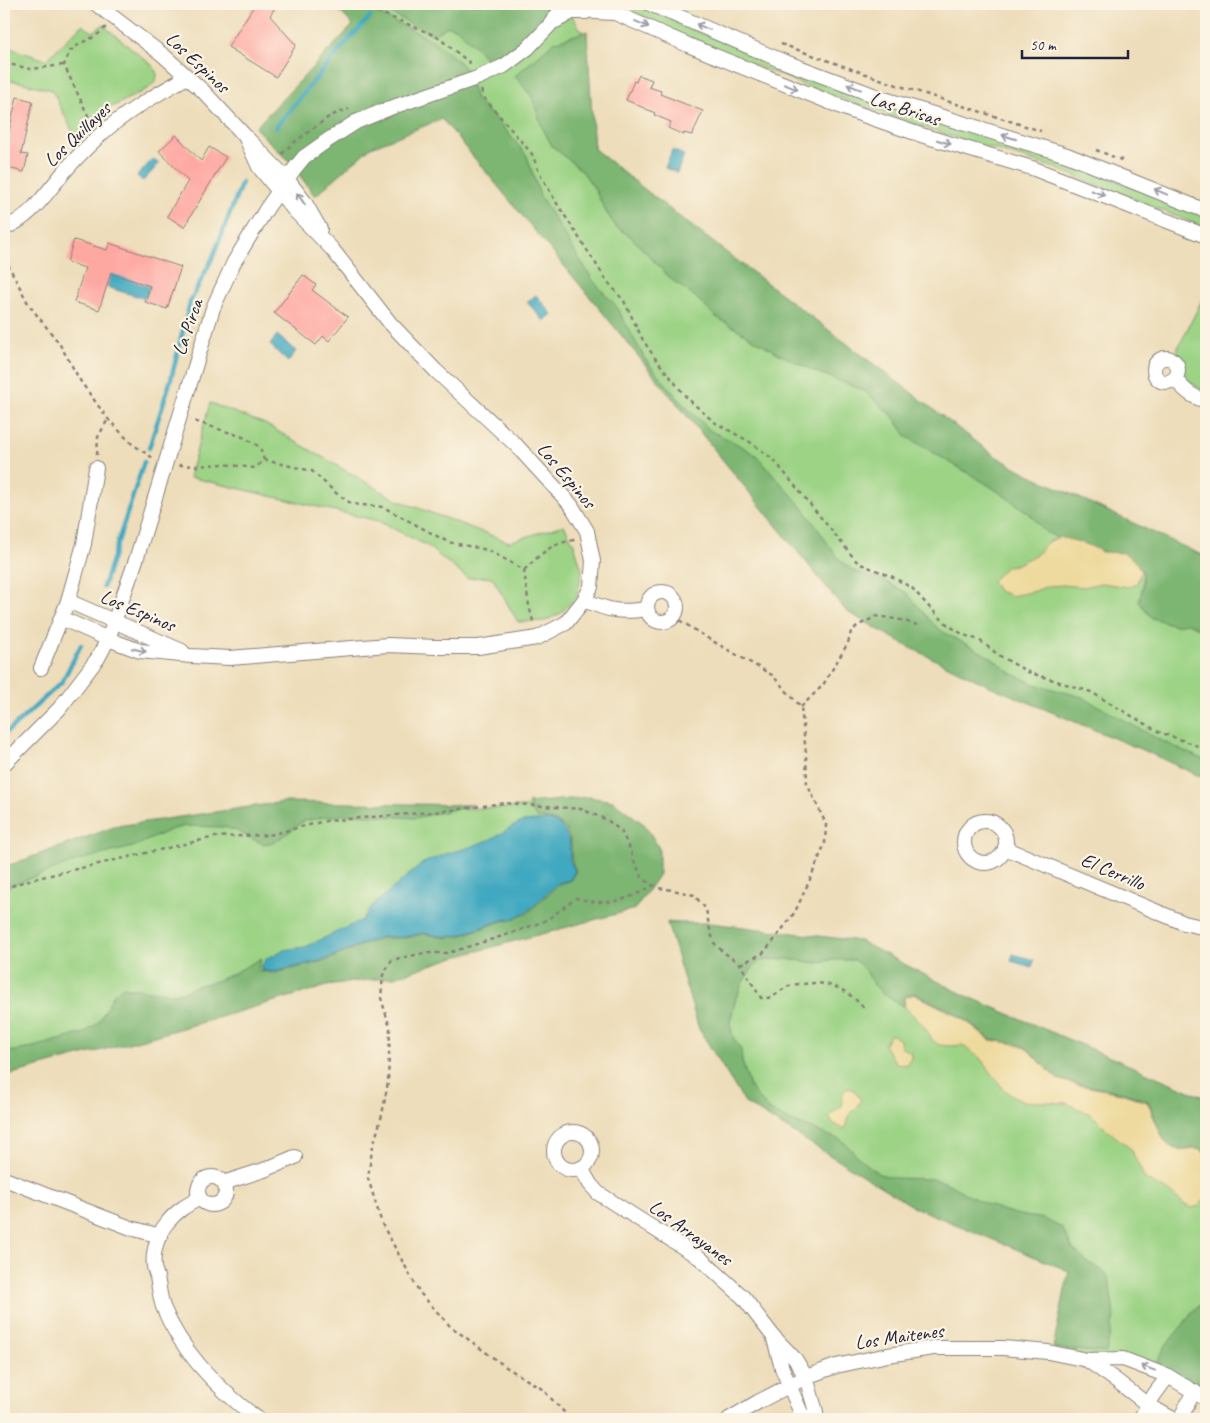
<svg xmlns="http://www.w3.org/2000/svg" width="1210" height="1423" viewBox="0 0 1210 1423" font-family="Caveat,sans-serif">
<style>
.green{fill:#9cd385;stroke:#5f7a60}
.forest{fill:#7db572;stroke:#506c56}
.sand{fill:#eeda9e;stroke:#887e6c}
.water{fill:#40a8c0;stroke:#31657e}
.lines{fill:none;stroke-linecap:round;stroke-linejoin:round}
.stream{stroke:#40a8c0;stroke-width:4.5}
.building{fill:#fea8a2}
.street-casing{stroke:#88807a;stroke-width:16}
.path{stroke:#88807a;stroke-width:2.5;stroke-dasharray:4 4;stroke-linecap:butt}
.street{stroke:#fff;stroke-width:14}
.oneway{stroke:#9c9ca7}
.labels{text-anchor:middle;stroke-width:4.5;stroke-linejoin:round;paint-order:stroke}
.street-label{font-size:20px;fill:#22223b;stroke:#fcf5e5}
</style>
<rect width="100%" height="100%" fill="#fcf5e5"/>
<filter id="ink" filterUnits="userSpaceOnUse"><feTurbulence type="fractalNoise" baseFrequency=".02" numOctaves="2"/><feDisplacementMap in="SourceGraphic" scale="10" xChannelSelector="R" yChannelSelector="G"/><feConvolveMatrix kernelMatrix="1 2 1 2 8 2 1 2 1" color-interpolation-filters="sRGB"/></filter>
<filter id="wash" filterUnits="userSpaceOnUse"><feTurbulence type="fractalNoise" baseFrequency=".0096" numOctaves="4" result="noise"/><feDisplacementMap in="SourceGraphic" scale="20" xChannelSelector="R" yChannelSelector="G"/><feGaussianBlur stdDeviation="1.12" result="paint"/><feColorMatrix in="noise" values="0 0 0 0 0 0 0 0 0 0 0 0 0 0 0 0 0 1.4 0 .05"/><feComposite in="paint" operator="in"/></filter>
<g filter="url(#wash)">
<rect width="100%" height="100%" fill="#edddba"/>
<g class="green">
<path d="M333,4H564L585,36L594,149L674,213L896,383L996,457L1026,473L1206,558V778L848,612L545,241L441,118Z"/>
<path d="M620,4H639L688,28L1115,180L1206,217V228L1055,168L938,132L816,90L703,44L651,20Z"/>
<path d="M82,25L93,32L103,25L153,66L157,74L156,81L149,88L94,116L75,136L52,90L15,81H4V46L46,60Z"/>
<path d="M1206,292V393L1190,382L1185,375L1183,362L1176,352Z"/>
<path d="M210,403L265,424L397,500L509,542L564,525L574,544L582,570L577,597L561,613L545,621L518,622L492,577L467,578L426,545L378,521L189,477Z"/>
<path d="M563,801L628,813L650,834L655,867L640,892L334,984L4,1076V869L117,828L432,809L497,808L523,807Z"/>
<path d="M667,922L861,943L964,995L1206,1099V1393L1164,1367L1055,1352L1071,1270L914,1206L745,1101L700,1028Z"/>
</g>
<g class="forest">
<path d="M333,4H362L368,9L427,37L447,51L465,68L477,101L499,122L527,156L540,196L594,282L616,306L645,359L682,403L711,431L734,442L756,455L804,509L838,558L854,571L883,580L907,593L934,625L946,634L966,644L992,658L1011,673L1034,684L1082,697L1158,739L1206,761V779L1147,752L987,685L909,647L846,611L599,308L442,119L371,147L315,196L289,161L255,128L353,25Z"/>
<path d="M384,4H551L545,14L518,46L493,66L458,29L448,26L433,35L380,8Z"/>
<path d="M587,31L594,149L677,215L995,456L1026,473L1206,557V633L1188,623L1175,625L1152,618L1139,602L1143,585V572L1131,559L1067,542L1045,532L1031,515L1009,499L985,483L907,437L892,415L863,390L814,371L779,354L716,317L694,296L672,280L630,236L616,227L606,212L594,188L582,171L552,146L542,127L532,97L515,76L554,42Z"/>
<path d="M589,797L613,801L645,825L659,848V874L635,909L455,957L394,977L334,984L151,1037L4,1076V1050L9,1052L26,1049L84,1033L94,1026L100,1020L115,992L124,987L163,993L174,994L183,992L196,986L219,980L232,974L262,958L258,969L260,971L274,973L325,961L367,943L382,938H405L424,934L446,938L460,936L502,921L512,920L528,913L559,884L570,881L576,871C575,868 572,864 572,860C570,855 572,849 571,844C568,823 554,819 536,818L528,803Z"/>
<path d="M284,802L474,805L415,818L354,814L324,817L304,821L275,842L263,844L237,831L224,827L185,826L170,830L133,847L83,859L4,888V867L117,826Z"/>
<path d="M667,923H710L860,941L962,994L1206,1098V1153C1192,1144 1191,1151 1179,1149C1177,1149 1170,1146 1168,1145C1162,1139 1152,1111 1148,1101L1121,1092L1078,1084L1057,1079L1027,1048L1016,1044L990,1039L970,1023L955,1013L914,993L904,997V1007L883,994L874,985L866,971L855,960H829L818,963L785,959L766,960L756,963L743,982L736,998L730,1022L733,1037L741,1050L742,1061L750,1087L769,1110L786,1119L843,1141L859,1158L879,1174L895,1178L932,1179L945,1182L977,1200L998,1209L1019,1215L1044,1219L1062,1228L1073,1249L1087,1262L1102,1270L1109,1278L1114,1316L1106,1353L1053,1348L1069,1271L914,1207L745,1103L699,1029Z"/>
<path d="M1206,1300V1399L1154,1369L1166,1345L1183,1325L1191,1313Z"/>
</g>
<g class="sand">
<path d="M1059,537L1080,542L1093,547L1102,552L1124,553L1134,560L1138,565L1141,572L1137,583L1129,587L1101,583L1084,587L1063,585L1048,586L1035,591L1012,596L998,591L992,581L1007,566L1015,565L1037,554L1046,543Z"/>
<path d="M914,994L954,1014L970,1024L990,1040L1016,1044L1027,1049L1057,1079L1078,1085L1121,1093L1147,1102C1152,1111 1162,1140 1168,1145C1170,1147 1177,1149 1179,1150C1191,1152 1193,1145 1206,1153V1198L1199,1206L1192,1208L1185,1205L1171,1193L1145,1179L1131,1149L1106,1129L1092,1115L1066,1103L1021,1101L1002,1088L997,1080L980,1058L962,1045L950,1046L939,1045L933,1041L923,1025L905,1007L904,998Z"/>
<path d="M890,1035H893L900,1040L901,1047L911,1053V1058L907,1065L896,1063L884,1045Z"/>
<path d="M847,1088L853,1089L861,1100C856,1113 849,1109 847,1126L843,1129L832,1123L829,1116L842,1106C842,1098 841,1093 847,1088Z"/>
</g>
<g class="water">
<path d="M672,150L684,155L677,173L665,168Z"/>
<path d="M153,159L159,164L143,181L137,176Z"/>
<path d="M113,266L153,276L146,299L106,287Z"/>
<path d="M536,295L552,314L544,321L527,302Z"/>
<path d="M277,335L296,351L288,362L270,345Z"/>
<path d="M550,820L560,825L565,832L570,842V860L575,871L570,880L558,883L527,912L512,919L502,920L460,935L446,937L424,933L405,937H382L367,942L324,960L274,972L261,970V967L266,959L283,950L305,947L362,920L373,905L423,863L445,854L467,848L491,839L521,822Z"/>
<path d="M1013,954L1034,960L1032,967L1011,961Z"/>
</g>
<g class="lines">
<g class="stream">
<path d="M380,5L381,4"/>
<path d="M276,127L342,47L370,17"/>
<path d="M149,448L171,379L190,302L213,257L242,182"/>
<path d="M103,587L144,462"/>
<path d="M4,734L13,727L62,682L81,645"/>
</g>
</g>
<g id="blocks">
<g class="building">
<path d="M255,4H277L270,16L296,45L276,77L228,47Z"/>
<path d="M639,75L652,80L649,87L661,91L660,94L703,111L692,135L684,133V135L668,128L671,122L654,115L655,113L626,100L634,81L636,82Z"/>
<path d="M17,97L33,101L21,154L28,155L24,172L4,167V130L9,131Z"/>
<path d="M176,135L201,161L209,147L226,157L184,227L167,216L188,181L159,151Z"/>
<path d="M74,240L107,250L109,243L181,267L167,309L145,302L150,286L111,273L99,310L74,302L85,268L67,262Z"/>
<path d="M303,275L316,285L312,290L348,317L329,341L323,336L316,345L274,313Z"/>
</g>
</g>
</g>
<g filter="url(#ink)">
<use href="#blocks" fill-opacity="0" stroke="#88807a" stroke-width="1"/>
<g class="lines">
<g class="street-casing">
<g id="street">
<path d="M96,4L163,55L203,91L245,136L287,179L304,201L320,229"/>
<path d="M650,4L780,60L884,99L1067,155L1206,211"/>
<path d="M595,12L615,13L688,45L854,112L921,135L1032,168L1206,236"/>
<path d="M556,21L572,12H586"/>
<path d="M4,228C31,218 46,193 64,172C75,159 87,147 99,136C125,112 156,95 187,77"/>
<circle cx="1166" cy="370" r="12"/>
<path d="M1175,379C1184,390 1192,397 1206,401"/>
<circle cx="662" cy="607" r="15"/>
<path d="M584,600C609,611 620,613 647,609"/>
<path d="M68,601L182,651"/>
<path d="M61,618L108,639L140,651L191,656L230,658L388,645L436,647H478L537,638L566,623L584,600L591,587L593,561L587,531L571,505L516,445L436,371L390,323L332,249L294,210L259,167L245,136"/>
<path d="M41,668L68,601L84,544L96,468"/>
<path d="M4,764L59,709L98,658L108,639L136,560L213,308L234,262L267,208L295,168L304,157L328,140L356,122L390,108L477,78L504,66L528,48L549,26L565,4"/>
<circle cx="985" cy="842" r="21"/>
<path d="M1005,848L1184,923L1206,928"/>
<circle cx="573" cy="1151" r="19"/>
<path d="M581,1168L590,1184L598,1193L700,1258L743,1297L773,1336L795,1359L806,1377L816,1412V1419"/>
<circle cx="212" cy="1191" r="14"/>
<path d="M7,1180L131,1228L160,1236"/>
<path d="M223,1183L264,1170L295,1157"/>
<path d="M200,1198C187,1205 176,1211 167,1223C158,1233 152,1253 154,1266C154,1270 156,1273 157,1277C159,1287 160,1297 163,1307C182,1353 219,1390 258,1419"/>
<path d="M774,1339L782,1368L801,1413L807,1419"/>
<path d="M1087,1360L1117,1381L1148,1405L1173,1419"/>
<path d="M729,1419L758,1402L806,1377L836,1366L888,1355L933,1348H1003L1048,1352L1087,1360L1123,1359L1168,1376L1206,1399"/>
<path d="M1140,1419L1154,1395L1168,1376"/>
<path d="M1180,1419L1194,1391"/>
</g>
</g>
<g class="path">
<path d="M363,4L369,8L436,36L470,63L472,67"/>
<path d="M781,44L897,85L1041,131"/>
<path d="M4,63L31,69L64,65"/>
<path d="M481,90L485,99L532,154L539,172L556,202L607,281L624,301L643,340L655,358L687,398L714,422L750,442L774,460L858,563L893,577L912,588L930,608L948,625L964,635L979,640L1000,656L1028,672L1091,692L1159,732L1193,744L1206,750"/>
<path d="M92,124L64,65L70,51L81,43L96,36L106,27"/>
<path d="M1096,150L1124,161"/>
<path d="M282,154L292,144L330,116L349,109"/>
<path d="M4,257L29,305L59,343L81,382L108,419L131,443L153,458"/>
<path d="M97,455L98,437L108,419"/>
<path d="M264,460L312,471L336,493L352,504L383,507L448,542L488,550L524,570"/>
<path d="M179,465L196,466L222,464L255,468L264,460L260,447L243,437L191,420"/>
<path d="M524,570C543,553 548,544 575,540"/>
<path d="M524,570L529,606L534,625"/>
<path d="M673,616L709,639L772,675L801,707L806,753L807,784L826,824L825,843L812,875L795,912L772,943L762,954L740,964"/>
<path d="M801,707L823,685L848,643L851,632L857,626L877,616L901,620L917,625"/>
<path d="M4,889L25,881L215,837L269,835L325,821L444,811L505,803L581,809L607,820L621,831L630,849L634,861L643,879L658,888L673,890L694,895L706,909L709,926L714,943L722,951L740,964L761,998C776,999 776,992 789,986C793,984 800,984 804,984C830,980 847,990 864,1008"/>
<path d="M569,1419L566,1414L542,1389L506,1367L450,1326L420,1293L382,1224L368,1178L372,1150L382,1115L388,1082L390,1028L381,998L383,975L392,960L424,953H448L512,933L547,920L576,898C584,900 592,902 600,902C619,903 638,895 653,885"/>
</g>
<use href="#street" class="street"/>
</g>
<defs><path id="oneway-shaft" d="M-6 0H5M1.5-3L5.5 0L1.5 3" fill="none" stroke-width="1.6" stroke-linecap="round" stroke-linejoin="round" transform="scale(1.25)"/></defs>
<g class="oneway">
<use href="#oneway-shaft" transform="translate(642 24) rotate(23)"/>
<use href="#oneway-shaft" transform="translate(703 27) rotate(-157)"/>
<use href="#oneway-shaft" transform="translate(791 87) rotate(22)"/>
<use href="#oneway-shaft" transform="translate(854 87) rotate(-159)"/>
<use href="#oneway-shaft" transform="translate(1009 137) rotate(-163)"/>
<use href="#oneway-shaft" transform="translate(944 142) rotate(17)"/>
<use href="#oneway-shaft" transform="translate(1161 192) rotate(-157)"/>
<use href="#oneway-shaft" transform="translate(1098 193) rotate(21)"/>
<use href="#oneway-shaft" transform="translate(301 199) rotate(-125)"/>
<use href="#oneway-shaft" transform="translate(139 650) rotate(14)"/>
<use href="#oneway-shaft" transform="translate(1148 1368) rotate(-160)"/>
</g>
</g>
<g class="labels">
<g class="street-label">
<text transform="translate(198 62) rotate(43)" y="7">Los Espinos</text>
<text transform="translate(905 108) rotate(18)" y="7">Las Brisas</text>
<text transform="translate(77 134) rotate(-44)" y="7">Los Quillayes</text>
<text transform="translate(187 327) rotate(-71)" y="7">La Pirca</text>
<text transform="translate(567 475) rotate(50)" y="7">Los Espinos</text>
<text transform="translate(138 610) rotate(23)" y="7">Los Espinos</text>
<text transform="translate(1113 871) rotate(23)" y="7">El Cerrillo</text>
<text transform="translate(691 1232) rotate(36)" y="7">Los Arrayanes</text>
<text transform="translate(899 1336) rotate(-8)" y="7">Los Maitenes</text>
</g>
</g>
<rect width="1210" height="1423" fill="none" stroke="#fcf5e5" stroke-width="20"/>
<path d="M1022 50v8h106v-8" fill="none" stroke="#22223b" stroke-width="2.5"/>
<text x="1030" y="50" font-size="15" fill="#22223b" stroke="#fcf5e5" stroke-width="4" paint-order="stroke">50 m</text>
</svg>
